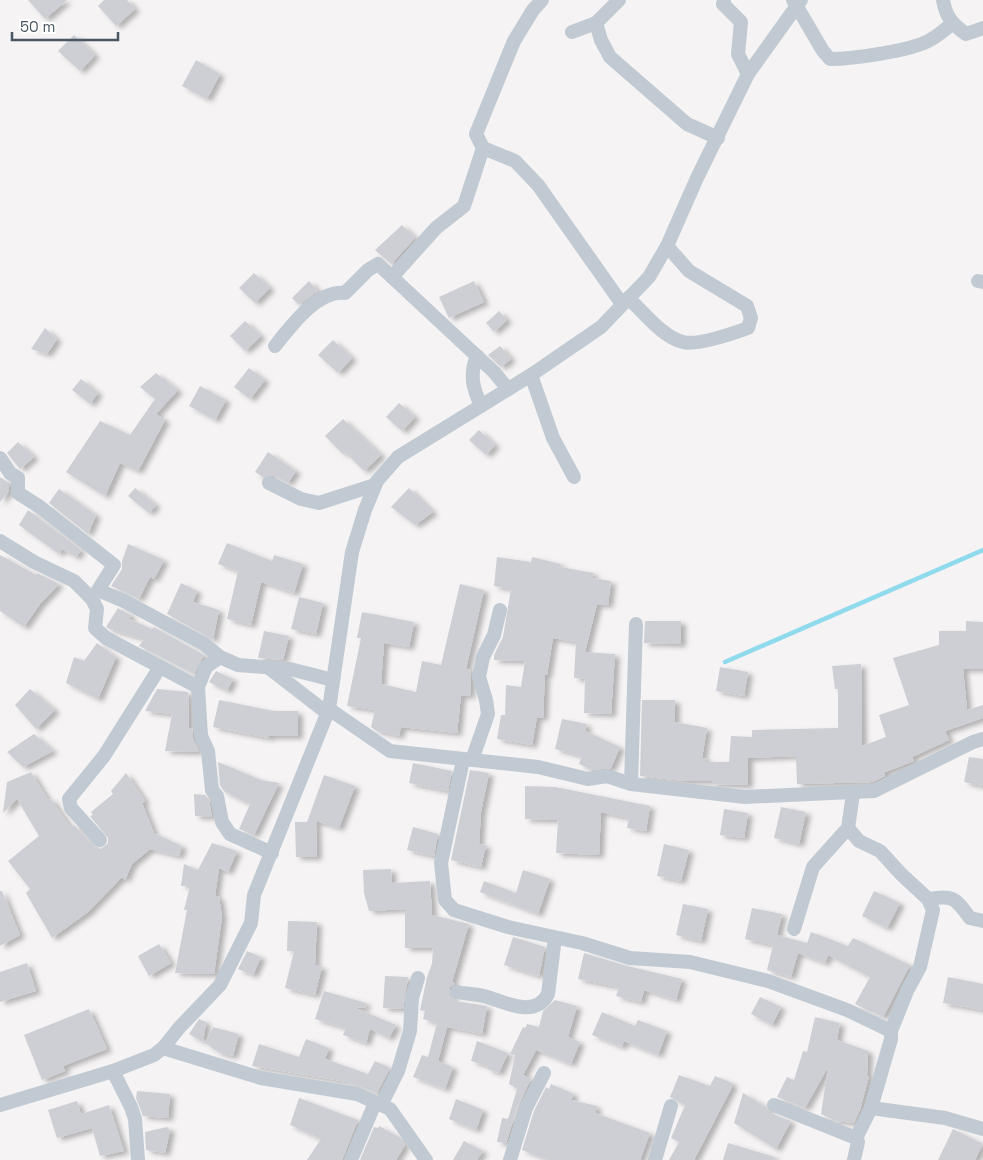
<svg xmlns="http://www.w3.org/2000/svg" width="983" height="1160" viewBox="0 0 983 1160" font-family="'Space Grotesk',sans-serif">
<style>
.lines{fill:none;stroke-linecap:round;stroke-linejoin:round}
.stream{stroke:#90daee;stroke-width:4.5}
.building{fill:#cdcfd5;filter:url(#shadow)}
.street{stroke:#c1cad2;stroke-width:14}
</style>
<defs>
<filter id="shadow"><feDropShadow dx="5" dy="3" stdDeviation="2.5" flood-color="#0004"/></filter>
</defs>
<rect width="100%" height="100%" fill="#f5f3f3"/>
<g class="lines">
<path class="stream" d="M725,662L983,550"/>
</g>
<g class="building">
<path d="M28,0H67L45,19Z"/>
<path d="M104,0H127L135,9L116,26L98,6Z"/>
<path d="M74,35L95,55L80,71L58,51Z"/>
<path d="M196,60L220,74L207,99L182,86Z"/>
<path d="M402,225L415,238L391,264L375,250Z"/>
<path d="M254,273L270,288L255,303L239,288Z"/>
<path d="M309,281L318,291L299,305L292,298Z"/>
<path d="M474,281L484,302L449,318L439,297Z"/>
<path d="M499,311L507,320L494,332L486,323Z"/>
<path d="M245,321L261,336L245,351L230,336Z"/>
<path d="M45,328L57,339L47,354L31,349Z"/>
<path d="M333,340L352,358L338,373L318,355Z"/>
<path d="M500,346L511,359L501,367L488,355Z"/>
<path d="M249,368L265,380L250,399L234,387Z"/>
<path d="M156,373L178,390L156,414L165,420L138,471L120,463L105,496L66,472L100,421L130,435L155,399L140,387Z"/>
<path d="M81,379L98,393L90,404L72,390Z"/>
<path d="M200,386L226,400L215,420L189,406Z"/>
<path d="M399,403L415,417L402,431L386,417Z"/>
<path d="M343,419L381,455L364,471L345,452L343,454L325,436Z"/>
<path d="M479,430L495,445L486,455L469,440Z"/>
<path d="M18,442L34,457L20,469L7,453Z"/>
<path d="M268,452L296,471L288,483L272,475L263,477L255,472Z"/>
<path d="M0,477L9,483V491L0,502Z"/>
<path d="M135,488L156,505L149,513L128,496Z"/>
<path d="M409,488L433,512L415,525L391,507Z"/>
<path d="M59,489L96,515L88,534L49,503Z"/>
<path d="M28,510L81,550L76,557L62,549L59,554L19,525Z"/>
<path d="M227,543L272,561L274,555L303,564L294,593L261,582L251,625L227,619L238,571L218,564Z"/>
<path d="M128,544L164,560L154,579L150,577L139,599L111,586L122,569V561Z"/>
<path d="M0,555L36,575L37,573L59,584L40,604L24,627L0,611Z"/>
<path d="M497,557L531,562L532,557L561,564L560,567L594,573L592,578L611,581L608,605L597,604L585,652L615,654L611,714L584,713L585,679L574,678L576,642L553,638L547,675L545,674L543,718L537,717L532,745L497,739L501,715H505L506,685L521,687L525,661L494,660V655L503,637L511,589L494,586Z"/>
<path d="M181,583L197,591L193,602L219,610L213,640L167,614Z"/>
<path d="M460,584L484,590L466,669L471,670L470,696L461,695L457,733L401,727L399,736L377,731L371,727L375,710L347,706L361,638H357L362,612L414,622L409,647L384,643L381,684L416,692L422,661L441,665Z"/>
<path d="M299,597L323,603L316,634L291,629Z"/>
<path d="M118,608L131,615L129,619L152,629L154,627L204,655L194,674L139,646L144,639L109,629L106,627Z"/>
<path d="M645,621H681V644L644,643Z"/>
<path d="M966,621L983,622V669H963L967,710L983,705V718L945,731L949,740L912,757L914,761L885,772V776L872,782L797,784L796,756L748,758V785L712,784V781H684L640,776L642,700H675V722L707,728L702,758L707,759V762H729L731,736L752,737V730L838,728V689H835L832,666L861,664L862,746L886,737L879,715L909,705L893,658L939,645V631H966Z"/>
<path d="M264,631L289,636L283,660L258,658Z"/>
<path d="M97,643L116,657L98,699L66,683L74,657L84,661Z"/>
<path d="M720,667L748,672L744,696L716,691Z"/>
<path d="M216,671L233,679L227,691L209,682Z"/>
<path d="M30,689L55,710L36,729L15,705Z"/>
<path d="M157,689L188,692L189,728H192L193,739L199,752L165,751L172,714L145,711Z"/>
<path d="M219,700L274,711H298V736H269V738L213,727Z"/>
<path d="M562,719L587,724L585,731L620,747L611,768L592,770L579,764L582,756L555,749Z"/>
<path d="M34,734L53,751L23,767L7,752Z"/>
<path d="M969,757L983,759V786L964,782Z"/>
<path d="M218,762L261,780L279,783L254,835L239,829L250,804L225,792L220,786Z"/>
<path d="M413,763L452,771L448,791L409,783Z"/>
<path d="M470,770L489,773L481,812L479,844L486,845L481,867L451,860Z"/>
<path d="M31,772L48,800L51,799L70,827L74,825L94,846L101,849L108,843V838L90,816L93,815L91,812L113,794L111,791L126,773L145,801L142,803L154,833L182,846L179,856L150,849L132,864L125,880L122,877L88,912L52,938L26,893L30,889L8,861L39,836L17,799L3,813L7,782Z"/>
<path d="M324,775L355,786L339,828L316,821L317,857H296L295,822H307Z"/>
<path d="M525,786L555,787L650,806L646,831L627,828L629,818L601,812L599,855L556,853L558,820L525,819Z"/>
<path d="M194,794L205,795L209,800L212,817L195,816Z"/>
<path d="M781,807L806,812L799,844L774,838Z"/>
<path d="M724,809L748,813L744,838L720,835Z"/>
<path d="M413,827L438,834L434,856L407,850Z"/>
<path d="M212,843L237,851L228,872L219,868L215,896L219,897L222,917L214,974L175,973L187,910H184L190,886H181L184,864L198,870Z"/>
<path d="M664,844L689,850L681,881L657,876Z"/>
<path d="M391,869L392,883L430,881L432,915L469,924L452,982L455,984L450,987L449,994L455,1001L487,1006L482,1034L447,1027L438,1061L453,1067L445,1089L413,1077L422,1055L428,1057L437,1023L423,1019L425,1011L420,1010L427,977L432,964L433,948H405V909L369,911L364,893L363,870Z"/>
<path d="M523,870L550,879L538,914L480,892L484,881L516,893Z"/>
<path d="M0,891H2L20,935L0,946Z"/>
<path d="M874,891L900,903L887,928L862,916Z"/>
<path d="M683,904L708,909L701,941L676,935Z"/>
<path d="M752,908L782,914L777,935L807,943L811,932L848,946L853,938L910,965L883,1017L855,1004L870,977L828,955L825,963L798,953L791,977L767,970L773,945L745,939Z"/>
<path d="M288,921L317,922L315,965L322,967L315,995L285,988L294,951H287Z"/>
<path d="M513,937L545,947L539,976L504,965Z"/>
<path d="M159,944L171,963L149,976L138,956Z"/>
<path d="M247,951L261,957L253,975L238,969Z"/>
<path d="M584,953L627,966L682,979L676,1000L644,990L641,1002L616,996L619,987L578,979Z"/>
<path d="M27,963L36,991L0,1002V972Z"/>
<path d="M385,976L408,977L403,1009L383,1008Z"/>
<path d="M948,977L983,984V1010L943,1003Z"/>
<path d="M324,991L366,1003L365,1008L353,1007L396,1025L389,1038L370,1029L366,1043L343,1035L346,1028L315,1019Z"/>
<path d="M760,997L781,1007L772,1025L751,1014Z"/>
<path d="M555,1000L577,1006L568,1037L580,1042L571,1064L536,1050L523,1075L531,1079L518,1105L506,1143L497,1142L502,1118L508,1119L517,1089L509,1084L515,1055L510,1054L523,1027L525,1028L527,1024L539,1027L543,1011Z"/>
<path d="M89,1009L107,1049L63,1066L65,1071L42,1080L24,1035Z"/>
<path d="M602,1012L635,1026L638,1020L667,1031L658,1055L624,1041L622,1047L592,1035Z"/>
<path d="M815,1017L840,1023L837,1040L868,1051L867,1076H869L860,1110L854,1123L836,1121L821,1114L828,1067L805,1108L777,1097L787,1077L794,1080L803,1051L807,1052Z"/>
<path d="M199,1019L206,1022L203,1042L189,1034Z"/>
<path d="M213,1027L239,1034L233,1056L220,1053L205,1043Z"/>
<path d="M306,1039L329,1048L325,1059L368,1074L375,1061L390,1068L377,1093L347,1082L252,1066L259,1044L299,1057Z"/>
<path d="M477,1041L508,1053L499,1073L487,1069L488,1066L471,1061Z"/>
<path d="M679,1075L710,1086L715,1076L732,1083V1087L694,1160H669L679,1142L671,1138L685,1105L670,1097Z"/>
<path d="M551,1084L574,1094L571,1100L597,1106L595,1113L650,1133L640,1160H549L522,1150L534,1111L546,1087L549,1089Z"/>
<path d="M137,1091L170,1094L168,1118L143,1116L136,1098Z"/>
<path d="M743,1093L766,1107L770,1113L791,1121L776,1149L734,1123Z"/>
<path d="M299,1098L358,1120L342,1160H307L321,1139L290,1125Z"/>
<path d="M456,1099L483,1110L476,1130L449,1119Z"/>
<path d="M77,1101L81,1114L109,1105L124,1151L100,1156L92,1128L57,1138L48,1110Z"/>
<path d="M379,1126L399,1137L405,1145L396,1160H360L374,1127L378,1128Z"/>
<path d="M167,1127L170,1130L165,1153L146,1150L145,1132Z"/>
<path d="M953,1129L983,1144L975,1160H938Z"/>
<path d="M464,1141L483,1151L477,1160H453Z"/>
<path d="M728,1143L775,1157L774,1160H723Z"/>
</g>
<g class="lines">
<g class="street">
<path d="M542,0L533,10L514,41L476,134L483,148L515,161L538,185L622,304"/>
<path d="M724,0L723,4L741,22L738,54L748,74"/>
<path d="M793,0L823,51L830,59C852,59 911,51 930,40C938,36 945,29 952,24"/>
<path d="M943,0C946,17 952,24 966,34L983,28"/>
<path d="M596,23L601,40L610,57L687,124L718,138"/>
<path d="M572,32L596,23L619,0"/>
<path d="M392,277L436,228L464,206L483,148"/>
<path d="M978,281L983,282"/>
<path d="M628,298C644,312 662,337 683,342C698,346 734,333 748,328L751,318L747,306L689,271L667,246"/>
<path d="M275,346C291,326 317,290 345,293L368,270L378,264L494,372L508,389"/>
<path d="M477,356C469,375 473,388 481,406"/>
<path d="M531,375L553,438L574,477"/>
<path d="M0,458L10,473L18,478V493L40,507L114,565L98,590L124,601L204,644L220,657L238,665L290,669L333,680"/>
<path d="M269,483L301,499L319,503L375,485"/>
<path d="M0,541L34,562L74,581L92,599L97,609L95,628L106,638L198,687"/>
<path d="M220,657L206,667L198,687L201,736L208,751L212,790L217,796L222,822L230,834L272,853"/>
<path d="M269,668L327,713"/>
<path d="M329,709L390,751L538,767L588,779L607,776L631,784L745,797L874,791L973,742L983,739"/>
<path d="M463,760L441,863L445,900L454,910L508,927L582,943L630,958L690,962L768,981L847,1010L891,1031V1039L871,1108L856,1138"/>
<path d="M472,760L488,714L486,700L479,677L483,657L494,635L500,610"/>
<path d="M631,784L636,624"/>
<path d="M848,828L859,841L880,851L901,874L928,899L933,910L920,967L907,991L891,1031"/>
<path d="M100,840L71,808L69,799L104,756L160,667"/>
<path d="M928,899C954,895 955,898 970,918L983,921"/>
<path d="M794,929L813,867L848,828L853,794"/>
<path d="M457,992C466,994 476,994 484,996C505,1002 535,1019 548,994L555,938"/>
<path d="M163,1048L261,1078L357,1094L390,1109L426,1160"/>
<path d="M113,1071L131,1107L135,1119L138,1160"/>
<path d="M0,1105L113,1071L154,1055L163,1048L179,1028L220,985L251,923L254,895L329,709L352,552L365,510L377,481L398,457L531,375L601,327L649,277L667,246L697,178L748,74L801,0"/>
<path d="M381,1105L398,1071L410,1031L412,998L418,978"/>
<path d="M774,1105L856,1138L858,1142L854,1160"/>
<path d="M871,1108L945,1118L983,1129"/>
<path d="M351,1160L375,1103"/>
<path d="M510,1160L526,1108L544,1073"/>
<path d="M655,1160L671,1106"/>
</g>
</g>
<path d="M12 32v8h106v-8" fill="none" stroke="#4a5661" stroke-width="2.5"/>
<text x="20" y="32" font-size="15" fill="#4a5661" stroke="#ffffff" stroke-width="4" paint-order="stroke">50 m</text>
</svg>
